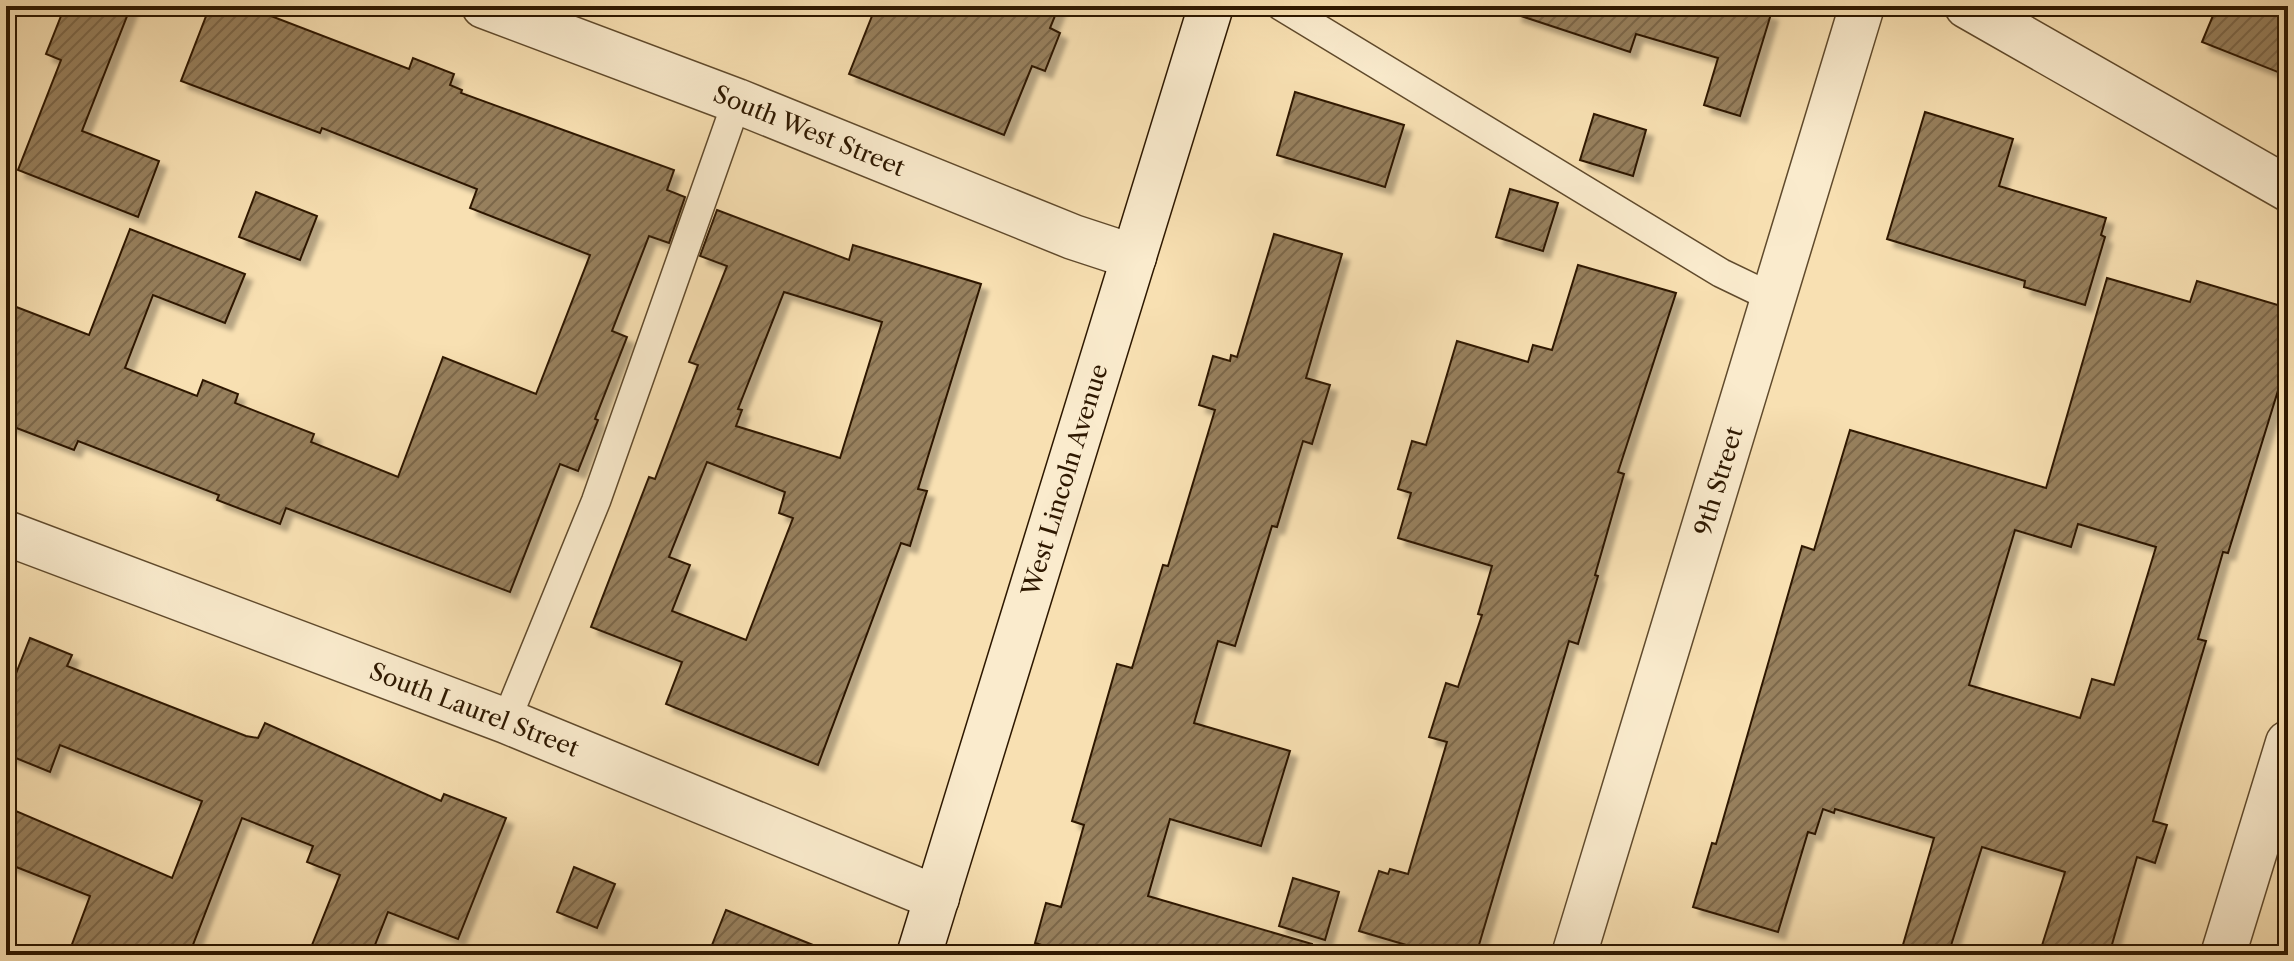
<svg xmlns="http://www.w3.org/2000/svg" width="2294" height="961" viewBox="0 0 2294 961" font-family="'Libre Caslon Text',serif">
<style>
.building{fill:url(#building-hatch);stroke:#2e1800;stroke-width:2;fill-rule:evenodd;filter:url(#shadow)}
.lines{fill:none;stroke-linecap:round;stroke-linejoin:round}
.lane-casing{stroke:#604a2c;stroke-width:31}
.street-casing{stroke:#604a2c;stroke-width:47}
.secondary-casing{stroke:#2e1800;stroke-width:47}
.lane{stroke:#faebcd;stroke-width:28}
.street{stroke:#faebcd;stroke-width:44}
.secondary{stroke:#faebcd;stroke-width:44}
.labels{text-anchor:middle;stroke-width:6;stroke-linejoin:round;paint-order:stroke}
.street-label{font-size:24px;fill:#2e1800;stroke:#faebcd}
</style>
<defs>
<pattern id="building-hatch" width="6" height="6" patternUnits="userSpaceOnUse" patternTransform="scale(2)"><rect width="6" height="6" fill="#97805d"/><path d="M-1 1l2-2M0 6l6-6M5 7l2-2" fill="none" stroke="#7c684a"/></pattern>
<filter id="shadow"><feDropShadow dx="7" dy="7" stdDeviation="2" flood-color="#0004"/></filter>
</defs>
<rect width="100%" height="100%" fill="#f8e0b2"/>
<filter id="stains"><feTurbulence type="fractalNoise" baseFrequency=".0025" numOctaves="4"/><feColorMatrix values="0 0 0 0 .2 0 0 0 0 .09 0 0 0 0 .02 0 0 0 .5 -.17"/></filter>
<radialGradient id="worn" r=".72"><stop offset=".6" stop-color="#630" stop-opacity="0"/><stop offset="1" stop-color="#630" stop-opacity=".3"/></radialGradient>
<g class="building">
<path d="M65,6H131L82,131L159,161L138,217L18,170L61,60L46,54Z"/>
<path d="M210,6H245L409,69L413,58L454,74L450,85L462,90L461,93L674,170L667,190L685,197L669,243L649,236L612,331L627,337L595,419L598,420L578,471L560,464L510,592L286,508L280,524L217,500L219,495L78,441L74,450L6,424V303L89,335L130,229L245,274L225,323L153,295L125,368L197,396L203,380L238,394L235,403L314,434L311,442L398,477L443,357L536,394L590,255L470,208L477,189L322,128L320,133L181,81Z"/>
<path d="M876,6H1059L1050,28L1060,33L1045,71L1032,66L1004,135L849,74Z"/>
<path d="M1517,6H1744L1771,14L1740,116L1704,105L1718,58L1636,34L1630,52L1515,14Z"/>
<path d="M2217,6H2288V76L2202,42Z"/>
<path d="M1295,92L1404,125L1385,187L1277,155Z"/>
<path d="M1925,112L2013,139L1999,186L2106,218L2101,235L2105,237L2085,305L2024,287L2025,281L1887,239Z"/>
<path d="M1594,114L1646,130L1633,176L1580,160Z"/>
<path d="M1510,189L1558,203L1543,251L1496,237Z"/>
<path d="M256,192L317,216L300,260L239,237Z"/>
<path d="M717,210L849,260L853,245L981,284L918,489L927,491L910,546L901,543L818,765L666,704L682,662L591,627L649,477L655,479L698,365L689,362L727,266L700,256ZM784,292L882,322L840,458L736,426L742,410L738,409ZM707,462L785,492L779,513L793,518L746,640L672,611L690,565L669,557Z"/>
<path d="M1274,234L1342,254L1306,378L1330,385L1312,444L1303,441L1277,527L1272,526L1235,646L1218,641L1194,723L1290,751L1261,846L1170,819L1148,896L1312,944L1310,955H1046L1048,947L1035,943L1046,903L1061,907L1084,825L1072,821L1117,664L1132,668L1163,565L1168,566L1215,410L1199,405L1213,356L1230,361L1231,355L1237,357Z"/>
<path d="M1578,265L1676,293L1618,472L1624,474L1595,575L1598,576L1578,644L1569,641L1476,955H1440L1359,931L1379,871L1388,874L1390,869L1408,874L1447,742L1429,737L1446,683L1458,687L1482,615L1478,614L1492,566L1398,538L1411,493L1398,489L1412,441L1426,445L1457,341L1528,362L1533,345L1552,350Z"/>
<path d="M2107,278L2190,302L2197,281L2288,308V358L2228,553L2223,552L2198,639L2206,641L2153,821L2167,825L2155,863L2137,857L2109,955H2039L2065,872L1982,847L1948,955H1900L1934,838L1835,809L1834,813L1823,809L1815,834L1808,832L1778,932L1693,907L1712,843L1716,844L1802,546L1814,550L1850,430L2046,488ZM2078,524L2156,547L2114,685L2092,679L2080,718L1969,685L2015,530L2071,547Z"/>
<path d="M30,638L72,655L67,666L246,736L258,738L265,723L441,801L444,794L506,818L458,939L388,912L371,955H308L340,875L307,862L313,846L242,818L189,955H68L90,896L6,863V836L16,811L172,878L202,801L60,745L50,772L6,754V699Z"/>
<path d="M574,867L615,884L597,928L557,912Z"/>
<path d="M1293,878L1339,892L1325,940L1279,926Z"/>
<path d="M726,910L833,953V955H708Z"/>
</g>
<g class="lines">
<g class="lane-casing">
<g id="lane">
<path d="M1281,6L1721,273L1775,299"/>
<path d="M506,721L596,501L737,101"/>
</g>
</g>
<g class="street-casing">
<g id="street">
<path d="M484,6L737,101L1073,237L1134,257"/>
<path d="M1967,6L2288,189"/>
<path d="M6,533L506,721L937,898"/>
<path d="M1574,955L1862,6"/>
<path d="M2223,955L2288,743"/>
</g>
</g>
<g class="secondary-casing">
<path id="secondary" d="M919,955L1211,6"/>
</g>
<use href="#lane" class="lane"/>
<use href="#street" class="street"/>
<use href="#secondary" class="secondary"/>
</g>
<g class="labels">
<g class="street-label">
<text transform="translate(809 131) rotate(22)" y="8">South West Street</text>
<text transform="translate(1065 480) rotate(-73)" y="8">West Lincoln Avenue</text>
<text transform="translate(1719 481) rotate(-73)" y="8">9th Street</text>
<text transform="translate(474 710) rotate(21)" y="8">South Laurel Street</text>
</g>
</g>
<rect width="2294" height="961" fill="none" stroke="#f8e0b2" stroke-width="32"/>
<rect x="8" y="8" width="2278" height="945" fill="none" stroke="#2e1800" stroke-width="4"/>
<rect x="16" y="16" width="2262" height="929" fill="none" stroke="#2e1800" stroke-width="2"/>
<rect width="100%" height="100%" filter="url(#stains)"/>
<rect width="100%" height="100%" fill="url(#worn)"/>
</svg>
